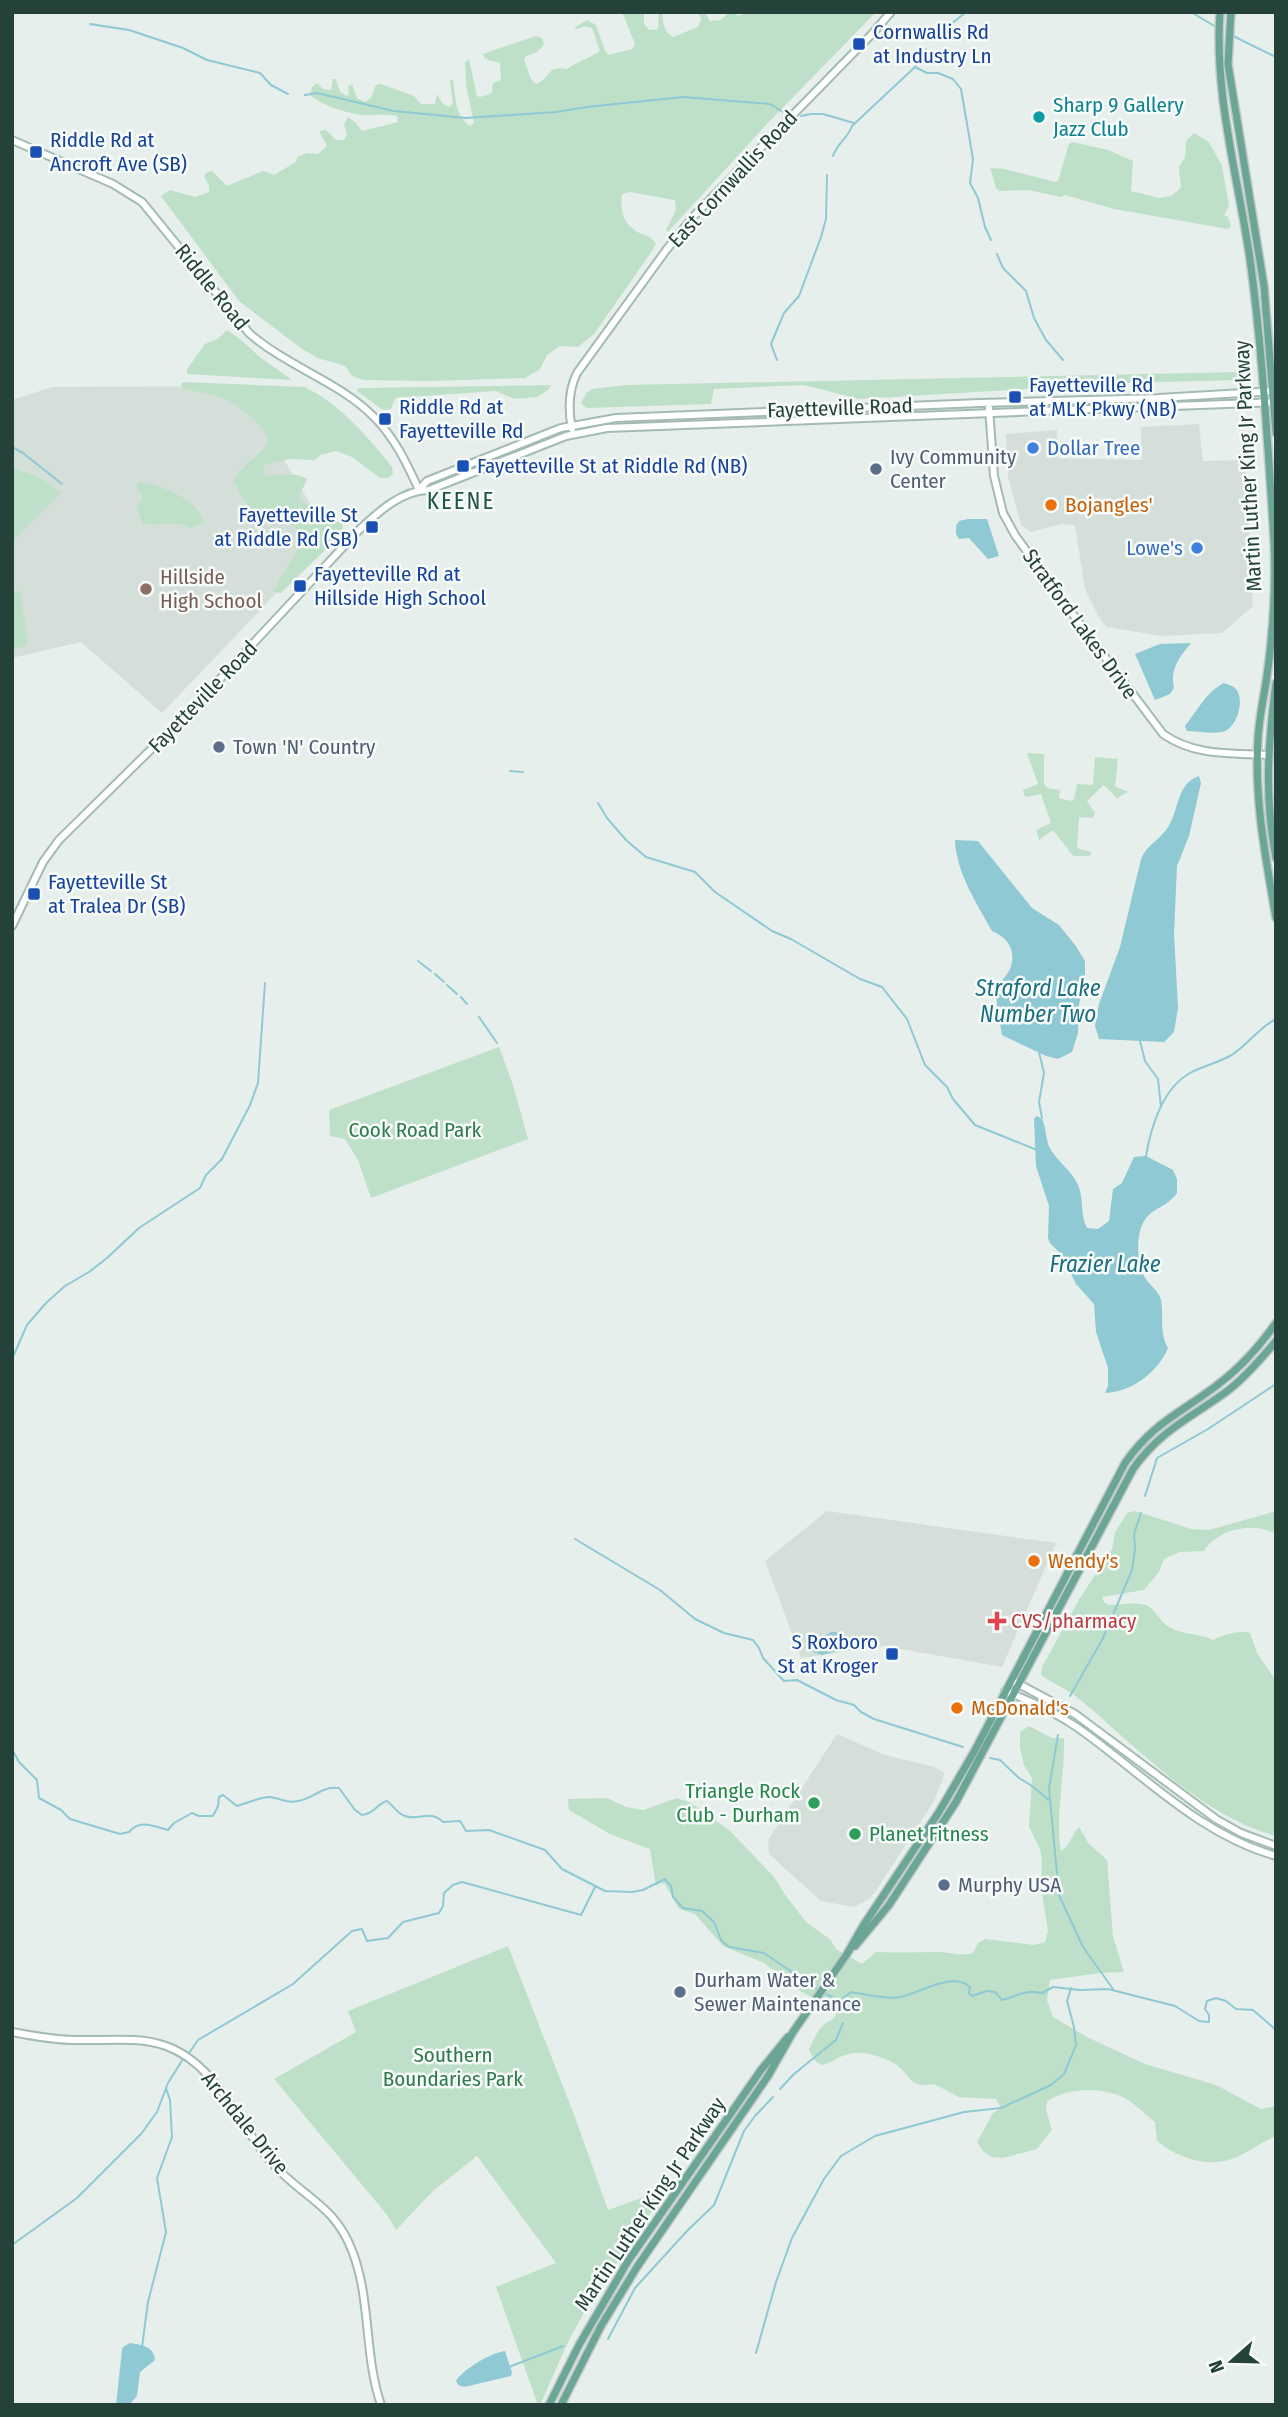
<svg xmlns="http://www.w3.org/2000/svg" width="1288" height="2417" viewBox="0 0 1288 2417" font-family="'Fira Sans Condensed',sans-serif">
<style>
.built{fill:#d4dfda}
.green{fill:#bfe0c8}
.water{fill:#8ec9d4}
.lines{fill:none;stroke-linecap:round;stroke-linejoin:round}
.stream{stroke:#8ec9d4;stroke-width:2}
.secondary-casing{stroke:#a4bbb3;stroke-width:10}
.primary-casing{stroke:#c2cac8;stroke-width:10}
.secondary{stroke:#fff;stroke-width:6}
.primary{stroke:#6aa596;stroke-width:7}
.transit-dot{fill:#1a4fb4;stroke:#f7fbf9;stroke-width:2.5}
.culture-dot{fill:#0f9aa8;stroke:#f7fbf9;stroke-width:2.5}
.shop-dot{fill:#3f7fe0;stroke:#f7fbf9;stroke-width:2.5}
.service-dot{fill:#5c6f8a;stroke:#f7fbf9;stroke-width:2.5}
.food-dot{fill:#e8710a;stroke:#f7fbf9;stroke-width:2.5}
.education-dot{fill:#8d6e63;stroke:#f7fbf9;stroke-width:2.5}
.health-dot{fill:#e0444e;stroke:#f7fbf9;stroke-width:2.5}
.leisure-dot{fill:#2e9e5b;stroke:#f7fbf9;stroke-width:2.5}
.labels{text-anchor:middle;stroke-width:5;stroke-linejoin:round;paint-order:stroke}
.transit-label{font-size:21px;fill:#164399;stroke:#f7fbf9;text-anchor:start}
.culture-label{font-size:21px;fill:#0d838f;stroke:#f7fbf9;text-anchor:start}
.street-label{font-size:21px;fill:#24423a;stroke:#f7fbf9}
.shop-label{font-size:21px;fill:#366cbe;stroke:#f7fbf9;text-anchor:start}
.service-label{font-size:21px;fill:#4e5e75;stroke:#f7fbf9;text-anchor:start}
.food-label{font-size:21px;fill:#c56008;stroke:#f7fbf9;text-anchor:start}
.education-label{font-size:21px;fill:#785e54;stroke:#f7fbf9;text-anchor:start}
.park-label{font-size:21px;fill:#2d7a4b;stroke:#f7fbf9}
.health-label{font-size:21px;fill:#be3a42;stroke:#f7fbf9;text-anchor:start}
.leisure-label{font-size:21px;fill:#27864d;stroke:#f7fbf9;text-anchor:end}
.neighbourhood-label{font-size:23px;letter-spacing:2px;fill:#1f5548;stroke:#f7fbf9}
.water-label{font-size:23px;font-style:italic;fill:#1c6f80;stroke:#f7fbf9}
</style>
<rect width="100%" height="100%" fill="#e6efeb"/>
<g class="built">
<path d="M240,386L330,537L162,713L81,642L12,658V400L52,387Z"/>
<path d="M1199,424L1203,461L1241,460L1246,468L1253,606L1222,633L1162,636L1107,627L1101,621L1085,589L1075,525L1062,524L1031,532L1021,525L1008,477L1006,434L1057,430L1058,458L1142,460L1141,427Z"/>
<path d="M827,1511L1056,1543L1002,1667L884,1646L801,1658L765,1561Z"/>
<path d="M837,1734L885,1755L934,1767L945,1773L934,1801L875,1892L869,1899L854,1907L821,1901L769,1854L768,1840Z"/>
</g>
<g class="green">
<path d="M622,12H644V24L649,30L658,29L659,12H662C663,23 663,31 673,37L698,27L701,19L698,12H705L710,21L721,20L729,12H734L738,16L747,12H876L766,125L668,232L666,230L676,210L675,200L630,192L622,194C620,208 623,224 636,231C643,236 650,235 656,243L652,251L594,334L578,347L560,346L547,355L540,369L525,378L430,381L364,380L352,376L345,366L318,358L302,349L239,301L161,196L170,190L195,197L209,192V186L204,176L207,172L212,171L227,186L263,171L274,175L296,162L297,157L307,153L318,154L327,146L319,131L326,130L336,140H344L347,134L344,125L348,117L356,123L362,131L398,122L397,116C385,113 375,116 363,115C349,114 321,105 310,95L312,87L317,83L323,89L331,90L333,79H336L340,92L347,96L349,93L348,86L352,84L357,98L365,102L371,98L376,85L381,84L414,96L421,104H435L437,94L443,104L450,107L453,103L450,81L453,79C455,95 455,116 470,126L474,123L466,85L465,62L469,59L477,96L480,97L492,93L493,83L501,80L500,63L485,59L483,54L536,36L542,38L544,45L537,52L526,56L524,59L531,79L536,84C552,78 546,65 567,69C578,61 589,59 600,51L592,28L584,26L578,29L574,28L587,20L596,25L605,51L609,55L632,49L635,44Z"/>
<path d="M1194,133L1209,142L1222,166L1229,206L1224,215L1228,217L1231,227L1228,229L1114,209L1065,195L1060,197L1029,190L999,191L996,188L990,168L1004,169L1055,182L1058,181L1069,144L1072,142L1108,150L1133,161L1131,191L1159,198L1171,196L1181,188L1179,167L1185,157L1186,141Z"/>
<path d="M227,330L241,340L261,358L291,379L290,380L187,374V369L205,344L219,338Z"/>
<path d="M1241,372L1247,377L1237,380L1126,383L859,399L804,385L714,389L711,404L586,408L581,403L587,392L592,389L626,385Z"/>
<path d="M184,382L304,387C337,401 370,439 392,467L393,474L388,478H380L352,457L336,451L321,455L314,460L289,459L264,465L263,473L267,476C281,475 295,472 307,479L299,497L303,502L342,524L343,528L325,550L281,593L274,592C281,571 300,557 300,533L293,525L277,515H256L251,512L234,482C240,464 261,457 269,440C263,425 238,404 223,398C211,393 196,392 183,389L181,384Z"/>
<path d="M551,385L548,390L537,397L514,399L496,391L395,398L391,409L383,410L357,391V389L362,388Z"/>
<path d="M12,467L44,480L61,493L12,541Z"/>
<path d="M140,482C161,485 200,500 204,523L190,528C176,519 158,527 142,523L137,507L142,498L137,485Z"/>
<path d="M12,591H20L28,642L24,647L12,648Z"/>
<path d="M1027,753L1044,754V784L1047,788L1060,790L1059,798L1070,801L1074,799L1077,784L1093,785L1095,757L1118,759L1115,786L1128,792L1117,798L1104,785L1087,801L1095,813L1093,818L1079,817L1077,848L1091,852L1090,856H1073L1053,830L1039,840L1036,830L1051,823L1041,794L1025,797L1023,790L1038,784Z"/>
<path d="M499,1047L513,1085L528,1139L371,1198L358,1160L345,1139L330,1136L329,1110Z"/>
<path d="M1135,1511L1191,1529L1209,1530L1276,1511V1534C1253,1521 1218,1529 1204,1551L1180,1552L1164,1559L1159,1572L1144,1590L1102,1597L1104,1602L1109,1605C1120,1605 1144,1600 1152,1609C1158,1615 1162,1624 1171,1628C1183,1635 1200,1633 1213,1640C1223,1635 1239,1630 1250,1633L1257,1653L1276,1681V1836C1197,1814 1139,1748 1078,1698C1066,1688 1053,1684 1041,1675L1042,1667L1080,1598L1112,1549L1115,1532L1127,1513Z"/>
<path d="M1029,1726L1052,1738H1064C1065,1776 1055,1813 1061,1851C1071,1845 1071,1835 1079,1827L1089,1844L1107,1860L1113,1936L1124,1972L1100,1973L1050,1980L1047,2000L1053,2017L1087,2037L1145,2064L1216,2085L1261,2109L1276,2106V2136C1263,2141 1253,2149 1241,2155C1213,2170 1180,2160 1157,2141L1155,2122C1144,2114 1131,2099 1118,2095C1094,2087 1068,2088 1047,2101L1046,2110L1052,2130L1037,2149L1003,2158L992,2157L983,2151L977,2142L993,2113L1001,2108L996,2099L959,2097L934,2084C910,2089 911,2076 897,2065C884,2057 863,2050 849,2054C839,2056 832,2062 823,2065L816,2062L809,2050C814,2039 819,2024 832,2020L836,2015L833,2009L795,1988L764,1963L723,1946L695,1914L679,1909L665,1884L661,1883L656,1886L650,1849L610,1834L569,1810L568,1799L607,1798L626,1807L643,1810L677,1798L691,1803L729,1830L756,1858L774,1877L786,1896L807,1923L830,1939L836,1949L862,1964L876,1952C897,1953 918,1952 939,1952C952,1952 959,1957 973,1953L978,1943L985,1939L1034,1945L1045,1942L1048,1931L1041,1887L1042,1860L1040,1849L1029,1827L1032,1778L1024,1765L1020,1748V1732Z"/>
<path d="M508,1946L575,2117L608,2210L667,2189L590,2302L569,2340L540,2405H538L496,2287L556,2263L477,2156L433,2191L396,2230L388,2216L274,2079L356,2032L348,2011Z"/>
</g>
<g class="water">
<path d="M968,519H987L999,556L988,559L969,538L959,539L956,534V526L959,521Z"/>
<path d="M1191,643C1179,658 1170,668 1174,688L1170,694L1155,700L1135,654L1160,644Z"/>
<path d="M1224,683C1228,685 1232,685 1235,688C1246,699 1237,729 1222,732C1211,734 1197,731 1187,731L1185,726C1198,710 1206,692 1224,683Z"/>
<path d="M1199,776L1201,783L1189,836L1177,866L1174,934L1178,1008L1174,1032L1164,1042L1099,1039L1095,1026L1099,1004L1120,947L1141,859C1147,845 1157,842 1166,830C1180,812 1175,784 1199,776Z"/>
<path d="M955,840L978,841L1032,908L1059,925L1075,945L1085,961V976L1079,1005L1078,1033L1072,1052L1058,1059L1046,1056L1002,1035C1000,1020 995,1006 997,990C999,981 1009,975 1011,966C1016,949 1007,937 992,931C977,904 956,872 955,840Z"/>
<path d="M1037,1116L1042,1119C1047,1129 1045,1141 1051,1150C1059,1163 1072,1171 1078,1185C1084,1199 1080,1215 1087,1228L1098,1229L1109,1221L1113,1189L1122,1183L1134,1157L1146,1156L1173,1170L1177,1179V1193C1170,1203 1161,1206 1151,1213C1135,1225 1136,1257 1143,1274C1147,1284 1159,1290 1161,1300C1164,1317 1159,1332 1168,1348C1158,1372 1132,1392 1105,1393L1108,1386V1368L1096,1332L1094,1304L1076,1284L1062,1255L1050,1243L1048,1238L1049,1206L1036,1166L1034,1119Z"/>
<path d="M831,1632H837L849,1645L848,1648L822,1655L813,1652L812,1649L818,1641Z"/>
<path d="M130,2343C141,2345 154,2346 155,2360L140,2372L137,2396L129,2405H116L122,2350L123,2347Z"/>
<path d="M505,2351L512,2373L511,2376L464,2387L458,2385L456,2381C462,2370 492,2352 505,2351Z"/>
</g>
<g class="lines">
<g class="stream">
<path d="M1191,12L1216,27"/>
<path d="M90,24L129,30L183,48L207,60L260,73L271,85L288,94"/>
<path d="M939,34L966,12"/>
<path d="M1233,36L1276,57"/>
<path d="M915,67L927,73H938L953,79L961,89L973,159L970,183L978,198L985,227L991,240"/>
<path d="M305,95L317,93L394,111L466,118L556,112L587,107L683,97L770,104L783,112"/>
<path d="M801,116L811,114H823L854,123"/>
<path d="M833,156C838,142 848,138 852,126L915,67L926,49"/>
<path d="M997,254L1003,268L1026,291L1034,318L1046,340L1063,360"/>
<path d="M777,360L771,344L784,313L799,296L821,237L826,219L827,175"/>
<path d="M12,447L23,453L62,484"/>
<path d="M510,771L523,772"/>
<path d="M598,803L607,818L626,840L646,857L695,872L715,892L772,931L791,939L860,979L882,987L907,1019L925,1065L947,1087L953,1099L975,1125L1037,1150"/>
<path d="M418,961L431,971"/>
<path d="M435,974L444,982"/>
<path d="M447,985L457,994"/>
<path d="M461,997L467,1004"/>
<path d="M479,1017L497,1043"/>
<path d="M1140,1041L1145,1061L1158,1079L1161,1107"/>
<path d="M1039,1052L1044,1073L1039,1102L1042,1118"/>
<path d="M1146,1156C1151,1126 1163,1088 1190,1073C1203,1066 1217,1063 1230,1056C1247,1046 1258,1028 1276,1019"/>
<path d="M12,1359L27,1325L46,1303L65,1286L89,1272L107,1258L139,1228L200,1188L206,1175L222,1159L250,1105L258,1083L265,983"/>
<path d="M1145,1496L1157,1458L1208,1429L1276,1384"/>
<path d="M575,1539L660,1590L695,1619L724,1633L753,1640L759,1648L763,1658L784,1681L797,1680L836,1700L854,1705L861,1712L874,1719L963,1747"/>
<path d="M1070,1696L1103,1638L1132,1570L1135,1550L1134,1534L1141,1513"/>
<path d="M12,1729V1749L19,1762L37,1780L39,1798L61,1810L70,1819L120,1834L129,1832C140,1819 153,1826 168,1830L174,1823L192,1813L199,1816H213L218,1806L219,1797L223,1795L237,1806C247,1803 260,1797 270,1797C280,1798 287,1804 298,1801C315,1798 321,1786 339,1788L355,1810L362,1815C376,1813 376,1804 387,1801C393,1805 397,1814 405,1816C420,1821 430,1809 443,1822L460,1821L466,1831L489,1830L545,1850L562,1869L605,1891L632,1892L643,1890L665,1879L671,1886L673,1897L683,1908L702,1911L714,1922L721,1940L729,1947L764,1953L817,1989"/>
<path d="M1058,1735L1049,1788L1059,1895L1083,1947L1113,1989"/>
<path d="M990,1758L1000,1760L1019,1778L1032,1786L1049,1800"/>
<path d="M822,1992L840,2001"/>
<path d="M842,1999L851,1992C864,1994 889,2000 901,1997C919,1993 953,1971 970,1987L969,1993L972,1996L987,1991L995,1992L1002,2000C1021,1995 1021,1990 1042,1993L1053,1987L1080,1990L1108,1989L1175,2006L1199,2021L1209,2022V2015L1205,2009L1207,2001L1216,1998L1226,2001L1236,2009L1253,2010L1276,2030"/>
<path d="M840,2002L841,2012"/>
<path d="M189,2053L198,2040L293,1984L352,1931L362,1929L367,1941L388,1938L403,1922L439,1913L443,1906L444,1893L453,1885L462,1882L581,1915L595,1887"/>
<path d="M780,2089L794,2074L836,2040L843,2023"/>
<path d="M12,2245L77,2198L141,2134L157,2112L168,2083L183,2059"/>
<path d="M608,2339L635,2288L687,2231L714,2205L744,2131L755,2116L773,2097"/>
<path d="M142,2347L148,2302L166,2232L157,2178L172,2137L170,2100L166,2088"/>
<path d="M756,2353L776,2282L792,2238L824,2179L841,2156L875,2136L964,2112L1001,2108L1051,2085L1064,2074L1076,2045L1074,2027L1067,2001L1071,1988"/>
<path d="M509,2367L563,2346"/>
</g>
<g class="secondary-casing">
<g id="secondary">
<path d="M12,140L113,184L142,202L249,333C286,366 340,382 374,417C395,438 407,464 419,490"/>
<path d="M989,408L994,476L1003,513L1015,535L1053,588L1163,734C1194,756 1230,753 1267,755"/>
<path d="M572,429C568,409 568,391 577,373L667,249L693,217L872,34L891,12"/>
<path d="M419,490L427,481L561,428L616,418L980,403L1159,398L1276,391"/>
<path d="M12,926L43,862L59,840L191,710L359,530C378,512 402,490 429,490L566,436L607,428L1276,402"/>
<path d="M1015,1682L1075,1714L1216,1819L1241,1833L1276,1846"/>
<path d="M1005,1691C1031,1701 1055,1712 1078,1728C1142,1773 1198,1834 1276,1856"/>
<path d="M12,2032C33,2036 54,2040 76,2040C105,2041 138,2036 166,2046C217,2064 238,2125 272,2163C303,2198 335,2204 353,2253C371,2301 364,2355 381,2405"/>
</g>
</g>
<g class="primary-casing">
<g id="primary">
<path d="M1220,12C1214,95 1238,177 1250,259C1262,346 1267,435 1273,523C1277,574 1274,626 1267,676C1264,697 1259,718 1258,739C1254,800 1266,859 1276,918"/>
<path d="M1231,12L1228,64L1264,286L1276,433"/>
<path d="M1276,683C1268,746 1264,795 1276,858"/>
<path d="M855,1946L889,1905L956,1802L1133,1469C1161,1429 1193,1417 1230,1389C1247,1375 1262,1358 1276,1341"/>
<path d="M549,2405L579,2345L628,2261L761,2070L788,2037"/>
<path d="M561,2405L601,2326L637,2267L768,2076L793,2032L847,1954L863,1926L939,1812L974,1752L1125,1463C1153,1423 1179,1414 1216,1386C1239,1369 1259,1347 1276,1323"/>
</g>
</g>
<use href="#secondary" class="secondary"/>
<use href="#primary" class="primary"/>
</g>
<g class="transit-dot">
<rect x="852" y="37" width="14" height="14" rx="3.5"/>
<rect x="29" y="145" width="14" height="14" rx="3.5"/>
<rect x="1008" y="390" width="14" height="14" rx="3.5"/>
<rect x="378" y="412" width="14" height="14" rx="3.5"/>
<rect x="456" y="459" width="14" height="14" rx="3.5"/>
<rect x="365" y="520" width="14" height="14" rx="3.5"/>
<rect x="293" y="579" width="14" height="14" rx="3.5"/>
<rect x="27" y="887" width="14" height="14" rx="3.5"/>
<rect x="885" y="1647" width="14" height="14" rx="3.5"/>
</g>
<circle class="culture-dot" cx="1039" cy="117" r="7"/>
<g class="shop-dot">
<circle cx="1033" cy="448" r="7"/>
<circle cx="1197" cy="548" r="7"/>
</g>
<g class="service-dot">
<circle cx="876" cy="469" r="7"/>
<circle cx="219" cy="747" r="7"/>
<circle cx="944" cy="1885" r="7"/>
<circle cx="680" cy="1992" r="7"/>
</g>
<g class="food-dot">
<circle cx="1051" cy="505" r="7"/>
<circle cx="1034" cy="1561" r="7"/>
<circle cx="957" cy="1708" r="7"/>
</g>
<circle class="education-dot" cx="146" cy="589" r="7"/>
<path class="health-dot" d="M993.5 1610.5h7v7h7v7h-7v7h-7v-7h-7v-7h7z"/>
<g class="leisure-dot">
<circle cx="814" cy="1803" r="7"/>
<circle cx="855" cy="1834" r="7"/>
</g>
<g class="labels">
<g class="transit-label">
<text x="873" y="39">Cornwallis Rd<tspan x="873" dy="24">at Industry Ln</tspan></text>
<text x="50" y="147">Riddle Rd at<tspan x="50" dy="24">Ancroft Ave (SB)</tspan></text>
<text x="1029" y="392">Fayetteville Rd<tspan x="1029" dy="24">at MLK Pkwy (NB)</tspan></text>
<text x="399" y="414">Riddle Rd at<tspan x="399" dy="24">Fayetteville Rd</tspan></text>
<text x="477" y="473">Fayetteville St at Riddle Rd (NB)</text>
<text x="358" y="522" text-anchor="end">Fayetteville St<tspan x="358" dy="24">at Riddle Rd (SB)</tspan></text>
<text x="314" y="581">Fayetteville Rd at<tspan x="314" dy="24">Hillside High School</tspan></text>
<text x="48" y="889">Fayetteville St<tspan x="48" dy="24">at Tralea Dr (SB)</tspan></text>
<text x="878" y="1649" text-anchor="end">S Roxboro<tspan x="878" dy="24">St at Kroger</tspan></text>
</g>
<g class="culture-label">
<text x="1053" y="112">Sharp 9 Gallery<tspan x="1053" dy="24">Jazz Club</tspan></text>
</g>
<g class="street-label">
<text transform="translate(733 179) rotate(-47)" y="7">East Cornwallis Road</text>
<text transform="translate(212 287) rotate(51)" y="7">Riddle Road</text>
<text transform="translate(840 408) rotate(-2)" y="7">Fayetteville Road</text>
<text transform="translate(1248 466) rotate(-93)" y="7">Martin Luther King Jr Parkway</text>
<text transform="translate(1080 624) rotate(54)" y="7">Stratford Lakes Drive</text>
<text transform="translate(203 697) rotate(-46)" y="7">Fayetteville Road</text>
<text transform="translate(245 2123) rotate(51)" y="7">Archdale Drive</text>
<text transform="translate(650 2204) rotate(-56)" y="7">Martin Luther King Jr Parkway</text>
</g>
<g class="shop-label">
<text x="1047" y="455">Dollar Tree</text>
<text x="1183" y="555" text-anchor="end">Lowe's</text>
</g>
<g class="service-label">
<text x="890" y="464">Ivy Community<tspan x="890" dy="24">Center</tspan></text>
<text x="233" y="754">Town 'N' Country</text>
<text x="958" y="1892">Murphy USA</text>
<text x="694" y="1987">Durham Water &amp;<tspan x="694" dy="24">Sewer Maintenance</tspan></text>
</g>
<g class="food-label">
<text x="1065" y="512">Bojangles'</text>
<text x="1048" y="1568">Wendy's</text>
<text x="971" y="1715">McDonald's</text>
</g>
<g class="education-label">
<text x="160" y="584">Hillside<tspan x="160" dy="24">High School</tspan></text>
</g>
<g class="park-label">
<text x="415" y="1137">Cook Road Park</text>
<text x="453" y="2062">Southern<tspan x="453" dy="24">Boundaries Park</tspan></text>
</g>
<g class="health-label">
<text x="1011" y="1628">CVS/pharmacy</text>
</g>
<g class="leisure-label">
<text x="800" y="1798">Triangle Rock<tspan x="800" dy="24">Club - Durham</tspan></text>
<text x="869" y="1841" text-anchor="start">Planet Fitness</text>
</g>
<g class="neighbourhood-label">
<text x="461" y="509">KEENE</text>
</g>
<g class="water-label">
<text x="1038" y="996">Straford Lake<tspan x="1038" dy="26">Number Two</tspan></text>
<text x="1105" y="1272">Frazier Lake</text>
</g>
</g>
<rect width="1288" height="2417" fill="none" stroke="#24423a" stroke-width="28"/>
<g transform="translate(1232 2361) rotate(250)" stroke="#f7fbf9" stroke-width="5" paint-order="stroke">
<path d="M0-5L12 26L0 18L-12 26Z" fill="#24423a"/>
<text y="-10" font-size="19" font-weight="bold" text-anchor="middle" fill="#24423a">N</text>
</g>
</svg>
